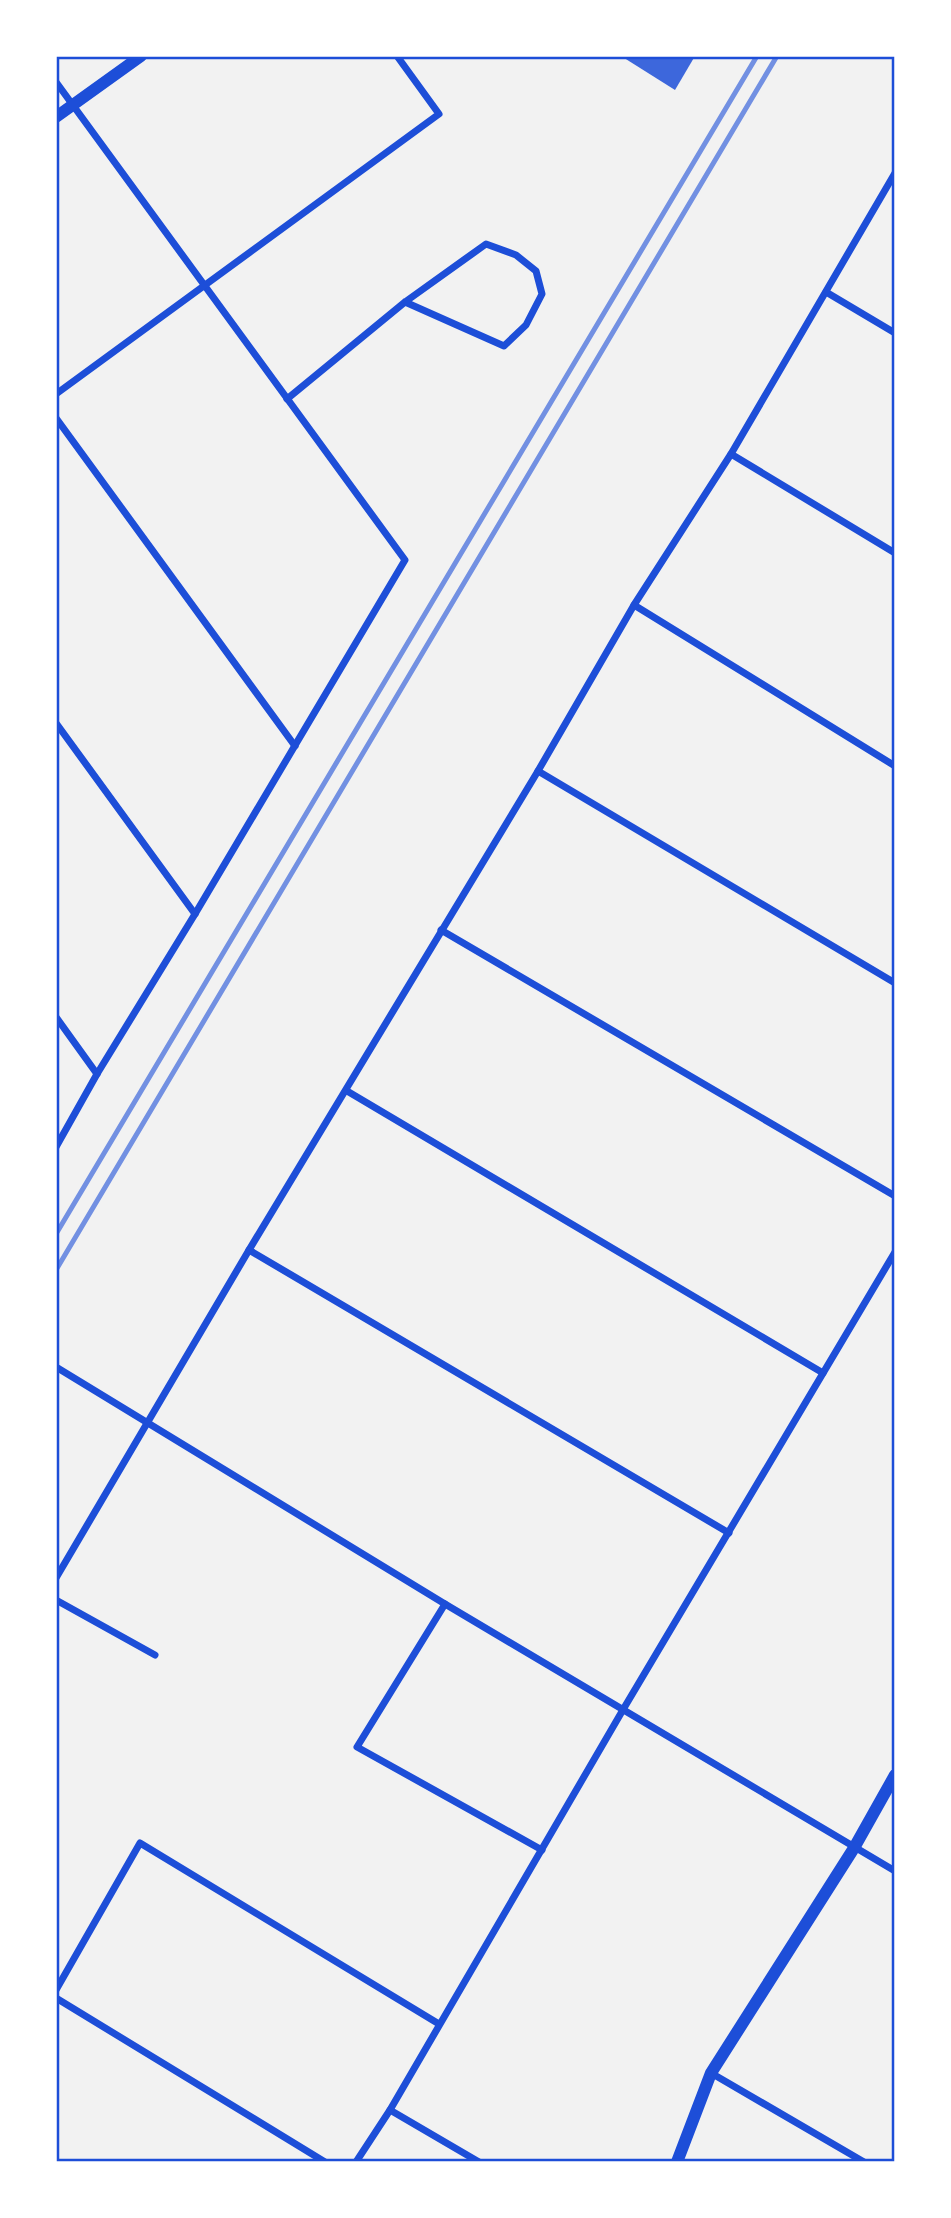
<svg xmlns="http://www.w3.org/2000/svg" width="951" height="2218" viewBox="0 0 951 2218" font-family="Helvetica,sans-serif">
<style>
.building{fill:#3d67dc}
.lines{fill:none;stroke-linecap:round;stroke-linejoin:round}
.minor{stroke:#1d4ed8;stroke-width:7}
.tertiary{stroke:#1d4ed8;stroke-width:12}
.rail{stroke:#7290e2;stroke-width:5}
.neatline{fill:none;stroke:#1d4ed8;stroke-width:2.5}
</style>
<rect width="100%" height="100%" fill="#f2f2f2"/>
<path class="building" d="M621,56H695L675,90Z"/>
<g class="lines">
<g class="minor">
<path d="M56,82L405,560L195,914L97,1074L56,1147"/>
<path d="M826,292L895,333"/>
<path d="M56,394L439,114L397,56"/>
<path d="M287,399L405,302L486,244L516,255L536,271L542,294L526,325L504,346L405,302"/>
<path d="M56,418L295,746"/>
<path d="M731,454L895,553"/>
<path d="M634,605L895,766"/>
<path d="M56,723L195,914"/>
<path d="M538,771L895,983"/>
<path d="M441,930L895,1196"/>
<path d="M56,1017L97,1074"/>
<path d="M347,1091L823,1373"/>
<path d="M249,1250L729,1533"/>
<path d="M56,1367L445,1604L895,1871"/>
<path d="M56,1578L249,1250L538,771L634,605L731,454L895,173"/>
<path d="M56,1600L155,1655"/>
<path d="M445,1604L357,1747L542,1850"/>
<path d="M56,1990L140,1843L439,2024"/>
<path d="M56,1998L325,2162"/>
<path d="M711,2073L864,2162"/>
<path d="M390,2110L479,2162"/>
<path d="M356,2162L390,2110L624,1708L895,1252"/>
</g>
<g class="tertiary">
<path d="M56,117L141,56"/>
<path d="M677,2162L711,2073L854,1848L895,1775"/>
</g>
<g class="rail">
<path d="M56,1234L757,56"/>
<path d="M56,1270L777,56"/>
</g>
</g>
<rect width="951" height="2218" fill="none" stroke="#ffffff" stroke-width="116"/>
<rect x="58" y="58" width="835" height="2102" class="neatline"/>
</svg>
